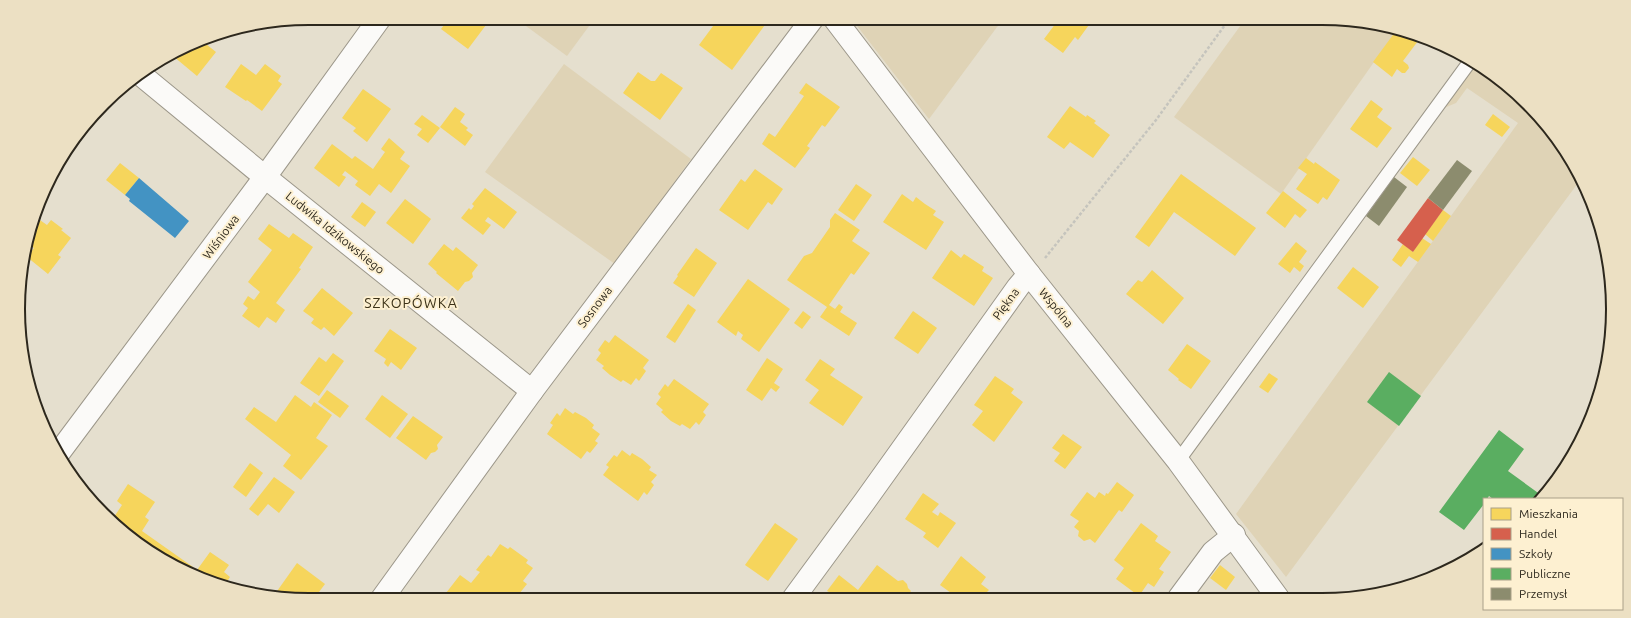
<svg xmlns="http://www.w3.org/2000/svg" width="1631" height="618" viewBox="0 0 1631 618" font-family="Ubuntu,sans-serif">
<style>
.green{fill:#dfd3b6}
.homes{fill:#f6d55c}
.shops{fill:#d6604d}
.schools{fill:#4393c3}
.public{fill:#5aae61}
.industry{fill:#8c8c6e}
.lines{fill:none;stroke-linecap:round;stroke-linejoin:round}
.lane-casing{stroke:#9c978a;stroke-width:15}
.street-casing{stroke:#9c978a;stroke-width:24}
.path{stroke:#c5c4bd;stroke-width:2.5;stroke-dasharray:3 2;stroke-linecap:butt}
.lane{stroke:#fbfaf8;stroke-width:13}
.street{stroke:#fbfaf8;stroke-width:22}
.labels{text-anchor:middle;stroke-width:4;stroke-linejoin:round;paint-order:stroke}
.street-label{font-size:12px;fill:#2d281d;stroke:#fdf0d1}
.quarter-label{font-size:14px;letter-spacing:1px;fill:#3c3218;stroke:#fdf0d1}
.rim{fill:none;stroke:#2d281d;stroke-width:2}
</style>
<rect width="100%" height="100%" fill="#e5dfce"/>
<g class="green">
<path d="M515,18H595L567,56Z"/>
<path d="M851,18H1006L997,27L929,119Z"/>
<path d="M1246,18H1322L1398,28L1281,194L1174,117Z"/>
<path d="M564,64L691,159L615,264L485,172Z"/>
<path d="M1476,64C1484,69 1493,73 1500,79C1533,105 1563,140 1581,179L1286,577L1236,514L1518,123L1467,88L1456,103L1444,108Z"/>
</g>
<g class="homes">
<path d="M443,18H485L489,21L468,49L441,29L447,21Z"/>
<path d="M719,18H770L732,70L699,45Z"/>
<path d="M1055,18H1094L1078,40L1075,37L1063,53L1044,39L1056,23L1053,21Z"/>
<path d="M1398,28L1421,37L1403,61L1408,65L1409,68L1405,73H1402L1397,69L1392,77L1373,62Z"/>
<path d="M201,40L216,52L197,76L173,56L170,60L165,56Z"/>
<path d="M241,64L256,75L265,64L281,76L278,81L282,84L262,111L247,100L246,101L225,87Z"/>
<path d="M638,72L651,81H655L661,73L683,88L660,120L623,93Z"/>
<path d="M806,83L840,107L825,127L822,125L807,146L810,148L795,168L762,144L769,133L775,137L804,96L799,93Z"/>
<path d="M363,89L391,109L367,142L353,131L356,128L342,118Z"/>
<path d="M1371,100L1383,109L1377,117L1392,128L1377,148L1350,129Z"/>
<path d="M1070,106L1086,117L1087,115L1096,121L1094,123L1110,135L1093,158L1070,142L1064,149L1047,137Z"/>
<path d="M455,107L465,114L460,122L468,128L466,130L473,135L465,146L440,127Z"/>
<path d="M1493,114L1510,127L1502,137L1485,125Z"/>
<path d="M422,115L440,128L428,143L417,135L422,129L414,124Z"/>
<path d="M389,138L405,152L400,159L410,166L391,193L379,184L370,196L355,185L358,181L345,171L342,175L346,177L339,187L314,168L332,144L352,159L355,156L373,169L385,152L381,149Z"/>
<path d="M1413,157L1430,170L1417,186L1400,173Z"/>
<path d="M1306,158L1314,164L1315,162L1340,180L1327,200L1323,197L1318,204L1296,189L1307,174L1298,168Z"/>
<path d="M120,163L139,178L125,195L106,180Z"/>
<path d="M755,169L783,189L772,205L768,202L748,230L719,210L741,179L745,182Z"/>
<path d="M1181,174L1256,228L1235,256L1174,212L1149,247L1135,237Z"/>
<path d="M856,184L872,195L854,221L838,210Z"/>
<path d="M485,188L517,212L504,229L488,217L485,221L491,225L483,235L461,218L469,208L471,210L474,206L472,204Z"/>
<path d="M1283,191L1307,210L1300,218L1295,214L1285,228L1266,213Z"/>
<path d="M902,194L913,202L916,197L925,204L936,211L933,215L944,222L926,250L883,222Z"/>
<path d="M405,199L431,219L413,244L386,223Z"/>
<path d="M362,202L376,212L365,227L351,217Z"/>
<path d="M1443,210L1451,216L1433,241L1425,234Z"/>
<path d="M835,213L860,230L852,241L870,253L854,275L851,273L829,305L835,309L839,304L843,307L840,312L857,323L849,336L820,317L827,307L787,280L804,256L812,253L830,227V220Z"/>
<path d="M37,218L47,225L51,220L63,229L61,230L71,238L58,255L61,257L48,274L27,257L34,248L27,243L31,226Z"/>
<path d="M269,224L289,238L293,233L313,247L299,268L301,269L276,303L285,310L276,323L267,317L259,328L242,316L248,308L243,304L248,296L254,300L260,292L248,282L272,250L258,239Z"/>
<path d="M1422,238L1431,244L1418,262L1409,256L1401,267L1392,260L1403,244L1413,252Z"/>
<path d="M1296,242L1307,251L1299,262L1304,266L1300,272L1294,267L1290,273L1278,264Z"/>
<path d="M444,244L453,251L456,247L478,265L472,273L473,277L469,281L465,282L458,291L436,273L437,272L428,264Z"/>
<path d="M696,248L717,263L694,297L673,283L678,276L677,275Z"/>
<path d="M951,250L961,258L964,254L984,267L982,271L993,278L974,306L932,278Z"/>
<path d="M1353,267L1379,287L1363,308L1337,288Z"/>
<path d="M1152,270L1184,298L1163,324L1126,294L1138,280L1142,282Z"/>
<path d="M748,279L790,309L759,352L741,339L743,335L738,331L736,336L717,322Z"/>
<path d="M322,288L353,313L334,336L324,327L321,330L311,323L314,319L303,311Z"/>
<path d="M688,304L696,310L675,343L666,337Z"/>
<path d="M803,311L811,317L802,329L794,323Z"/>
<path d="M913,311L937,328L918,354L894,338Z"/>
<path d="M390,329L417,348L401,370L391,362L388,367L384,363L386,359L374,351Z"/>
<path d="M615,335L649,360L643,368L646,371L639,381L636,378L631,385L623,380L621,382L610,375L602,368L604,366L596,360L601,353L598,350L605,340L609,343Z"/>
<path d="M1187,344L1211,361L1191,389L1178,380L1179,379L1168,370Z"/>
<path d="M333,353L344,361L319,396L300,383L319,357L326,362Z"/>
<path d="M767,358L783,369L774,383L780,387L776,392L771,388L762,401L746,390Z"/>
<path d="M820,359L835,369L830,375L863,397L843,426L809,403L819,390L805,380Z"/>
<path d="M1269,373L1278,379L1268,393L1259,387Z"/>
<path d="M995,376L1014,389L1011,393L1023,402L994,442L972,425L983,411L974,405Z"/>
<path d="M674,379L709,404L703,412L706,415L699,425L696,422L690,429L682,424L680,426L671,421L661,412L663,410L656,404L661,397L658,394L665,384L668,387Z"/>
<path d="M327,390L349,406L340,418L318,402Z"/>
<path d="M295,395L311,407L314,402L332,415L316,438L328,446L301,480L283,466L291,455L245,419L254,407L276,422Z"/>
<path d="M382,395L408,414L390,438L365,419Z"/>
<path d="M565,408L573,414L575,412L586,418L594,425L592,428L600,434L595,441L598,443L590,453L587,451L581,459L547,434L553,425L550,423L557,413L560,416Z"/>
<path d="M413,416L443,437L437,445L438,449L435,452L431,453L426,460L396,438Z"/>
<path d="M1063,434L1082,447L1065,469L1054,461L1060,453L1052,448Z"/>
<path d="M622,450L630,456L632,453L642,459L651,467L649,470L657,475L651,482L654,485L647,495L644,492L638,501L603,475L609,467L606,465L614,455L617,457Z"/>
<path d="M250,463L263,473L246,497L233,487Z"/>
<path d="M274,477L295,492L279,513L268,504L258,516L249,509Z"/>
<path d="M1117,482L1134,495L1122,512L1119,510L1095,543L1090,539L1084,541L1078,536L1079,531L1074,527L1079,521L1070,515L1072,512L1087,492L1095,498L1099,492L1105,496L1106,493L1108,494Z"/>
<path d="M128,484L155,502L145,517L149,520L142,531L193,567L189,573L180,570L132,540L122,530L126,525L114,517L122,505L117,501Z"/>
<path d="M923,493L939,504L932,512L938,516L940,512L956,523L938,548L923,537L926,533L905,519Z"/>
<path d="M775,523L798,539L768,581L745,565Z"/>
<path d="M1141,523L1158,536L1155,541L1171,552L1159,569L1164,572L1154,587L1148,583L1139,596L1116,579L1124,568L1114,560Z"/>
<path d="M500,544L508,549L510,547L528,560L526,563L533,568L523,581L527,584L515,599L512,597L510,600H455L446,593L460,575L471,583L480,572L476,570L488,555L491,557Z"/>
<path d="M210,552L229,565L224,572L230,577L224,586L211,577L209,579L197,570Z"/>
<path d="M961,556L986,577L981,584L989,590L987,592L996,598H958L940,585Z"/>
<path d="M297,563L325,584L313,600L278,596L275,594Z"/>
<path d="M877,565L898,581L903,580L907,584L908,588L911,591L905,599H823L829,592L827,591L839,575L858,590Z"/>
<path d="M1220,565L1235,577L1226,590L1210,578Z"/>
</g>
<path class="shops" d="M1428,198L1443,210L1413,252L1397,240Z"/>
<path class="schools" d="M139,178L189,221L175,238L129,201L130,199L125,195Z"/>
<g class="public">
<path d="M1389,372L1421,396L1399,426L1367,402Z"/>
<path d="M1499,430L1524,449L1508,471L1541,495L1538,499H1493L1489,496L1487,499H1484V504L1464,530L1439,512Z"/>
</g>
<g class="industry">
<path d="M1457,160L1472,171L1443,210L1428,198Z"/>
<path d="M1394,177L1407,187L1379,226L1366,216Z"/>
</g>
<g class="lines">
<g class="lane-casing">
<path id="lane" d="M1178,461L1471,60"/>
</g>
<g class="street-casing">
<g id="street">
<path d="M834,18L1029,274L1178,461L1278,598"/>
<path d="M140,74L265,177L532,391"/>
<path d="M58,454L265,177L380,18"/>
<path d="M1179,598L1213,552L1234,535"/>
<path d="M793,599L865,501L1018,287L1029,274"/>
<path d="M381,600L532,391L813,18"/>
</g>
</g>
<path class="path" d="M1045,258L1156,120L1230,18"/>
<use href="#lane" class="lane"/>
<use href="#street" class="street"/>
</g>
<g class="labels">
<g class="street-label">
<text transform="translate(335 233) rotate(39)" y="4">Ludwika Idzikowskiego</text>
<text transform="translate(221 237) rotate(-53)" y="4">Wiśniowa</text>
<text transform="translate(1006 304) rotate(-54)" y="4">Piękna</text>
<text transform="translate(595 307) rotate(-53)" y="4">Sosnowa</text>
<text transform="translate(1056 308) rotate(51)" y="4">Wspólna</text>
</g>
<g class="quarter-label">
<text x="411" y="308">SZKOPÓWKA</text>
</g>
</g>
<path d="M0 0H1631V618H0ZM309 25H1322A284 284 0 0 1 1606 309V309A284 284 0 0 1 1322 593H309A284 284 0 0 1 25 309V309A284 284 0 0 1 309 25Z" fill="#ece0c3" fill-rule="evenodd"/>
<path class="rim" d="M309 25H1322A284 284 0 0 1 1606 309V309A284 284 0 0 1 1322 593H309A284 284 0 0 1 25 309V309A284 284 0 0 1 309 25Z"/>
<rect x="1483" y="498" width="140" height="112" fill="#fdf0d1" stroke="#aaa089"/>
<rect x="1491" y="508" width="20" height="12" fill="#f6d55c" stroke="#aaa089"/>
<text x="1519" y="518" font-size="12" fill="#2d281d">Mieszkania</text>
<rect x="1491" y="528" width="20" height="12" fill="#d6604d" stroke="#aaa089"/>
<text x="1519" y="538" font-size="12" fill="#2d281d">Handel</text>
<rect x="1491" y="548" width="20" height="12" fill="#4393c3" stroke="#aaa089"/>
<text x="1519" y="558" font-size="12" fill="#2d281d">Szkoły</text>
<rect x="1491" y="568" width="20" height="12" fill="#5aae61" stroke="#aaa089"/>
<text x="1519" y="578" font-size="12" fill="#2d281d">Publiczne</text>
<rect x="1491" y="588" width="20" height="12" fill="#8c8c6e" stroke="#aaa089"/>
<text x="1519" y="598" font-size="12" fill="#2d281d">Przemysł</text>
</svg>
